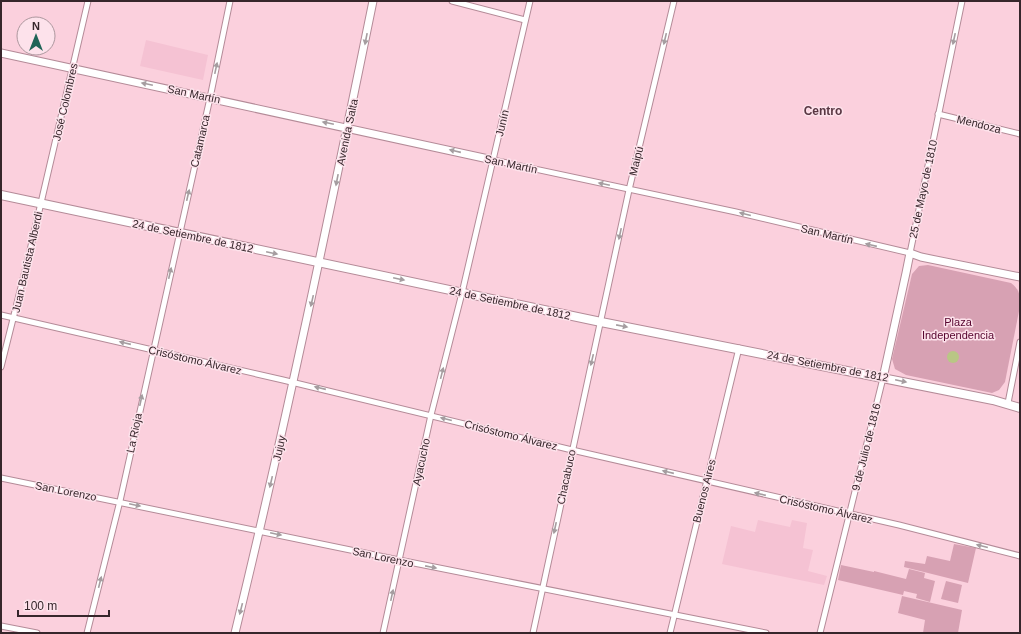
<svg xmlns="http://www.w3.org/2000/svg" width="1021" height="634" viewBox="0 0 1021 634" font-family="Arial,sans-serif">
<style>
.built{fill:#f5c2d3}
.green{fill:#d7a1b3}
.water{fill:#b9c685}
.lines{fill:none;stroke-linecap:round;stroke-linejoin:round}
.street-casing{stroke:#b48b98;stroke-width:7}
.secondary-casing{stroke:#b48b98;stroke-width:9}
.primary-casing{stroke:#b48b98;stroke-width:10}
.street{stroke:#fff;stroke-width:5}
.secondary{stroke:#fff;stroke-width:7}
.primary{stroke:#fff;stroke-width:8}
.oneway{fill:#a59da0}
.labels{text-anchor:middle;stroke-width:3;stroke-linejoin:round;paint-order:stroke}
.street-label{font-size:11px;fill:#36262b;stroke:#fde2eb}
.park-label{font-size:11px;fill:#55032d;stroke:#fde2eb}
.neighbourhood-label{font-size:12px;font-weight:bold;fill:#593743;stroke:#fde2eb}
</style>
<rect width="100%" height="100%" fill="#fbd0dd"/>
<g class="built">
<path d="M146,40L208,55L203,80L140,66Z"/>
<path d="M758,520L790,527L792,520L807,523L803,548L813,550L808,571L827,576L824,585L722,564L731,526L755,532Z"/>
</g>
<g class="green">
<path d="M928,265L1011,283C1020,290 1020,295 1020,306L1005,382L999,390L992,393L906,375L895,369L892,359L912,274L919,266Z"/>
<path d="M954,544L976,548L968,583L904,567L905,561L925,564L927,556L950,561Z"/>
<path d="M841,565L874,572V571L906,579L909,569L925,573L924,578L935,581L930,602L916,598L917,594L904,591L903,595L838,580Z"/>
<path d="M946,581L962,585L958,603L941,599Z"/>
<path d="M902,596L962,610L958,633H923L925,620L898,613Z"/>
</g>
<circle class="water" cx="953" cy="357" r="6"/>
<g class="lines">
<g class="street-casing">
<g id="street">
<path d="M452,1L525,20"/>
<path d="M938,114L1020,134"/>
<path d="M493,160L736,212L910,253L962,1"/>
<path d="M1,315L283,380L572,450L899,525L1020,556"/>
<path d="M1,367L27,263L88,1"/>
<path d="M1008,403L1020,342"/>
<path d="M1,478L399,560L766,633"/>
<path d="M1,626L37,633"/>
<path d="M87,633L120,501L210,98L230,1"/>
<path d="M383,633L431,415L462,293L530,1"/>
<path d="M533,633L629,190L674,1"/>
<path d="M670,633L739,348"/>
<path d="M820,633L883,378"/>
</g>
</g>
<g class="secondary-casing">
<g id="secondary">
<path d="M1,53L493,160"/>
<path d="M883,378L906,273L910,253L921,257L1020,277"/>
<path d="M235,633C286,423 330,212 373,1"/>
</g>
</g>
<g class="primary-casing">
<path id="primary" d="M1,195L601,322L993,400L1020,408"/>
</g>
<use href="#street" class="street"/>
<use href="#secondary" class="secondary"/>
<use href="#primary" class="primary"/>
</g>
<defs><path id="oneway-solid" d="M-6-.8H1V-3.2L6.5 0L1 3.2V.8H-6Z"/></defs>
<g class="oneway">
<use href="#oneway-solid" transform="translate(366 39) rotate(101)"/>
<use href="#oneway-solid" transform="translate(665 39) rotate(103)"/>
<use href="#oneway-solid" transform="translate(954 39) rotate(102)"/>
<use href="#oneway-solid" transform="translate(216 68) rotate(-78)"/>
<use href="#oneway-solid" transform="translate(147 84) rotate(-168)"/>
<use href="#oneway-solid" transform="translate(328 123) rotate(-168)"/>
<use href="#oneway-solid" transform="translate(455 151) rotate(-167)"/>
<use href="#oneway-solid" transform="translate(337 180) rotate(101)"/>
<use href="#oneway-solid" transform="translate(604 184) rotate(-168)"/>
<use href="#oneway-solid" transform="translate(188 195) rotate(-77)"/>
<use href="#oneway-solid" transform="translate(745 214) rotate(-166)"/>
<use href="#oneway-solid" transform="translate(620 234) rotate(102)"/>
<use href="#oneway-solid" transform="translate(871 245) rotate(-167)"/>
<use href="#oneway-solid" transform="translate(272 253) rotate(12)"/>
<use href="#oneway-solid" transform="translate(170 273) rotate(-77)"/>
<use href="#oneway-solid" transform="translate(399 279) rotate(12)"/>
<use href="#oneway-solid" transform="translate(312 301) rotate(103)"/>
<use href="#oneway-solid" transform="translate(622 326) rotate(11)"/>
<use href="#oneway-solid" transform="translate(125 343) rotate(-167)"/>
<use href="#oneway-solid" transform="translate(592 360) rotate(103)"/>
<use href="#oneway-solid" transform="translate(442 373) rotate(-76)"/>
<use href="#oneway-solid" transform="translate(901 381) rotate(12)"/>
<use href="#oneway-solid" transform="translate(320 388) rotate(-167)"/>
<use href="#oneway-solid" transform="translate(141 400) rotate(-78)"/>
<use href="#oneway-solid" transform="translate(446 419) rotate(-166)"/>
<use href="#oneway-solid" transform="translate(668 472) rotate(-167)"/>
<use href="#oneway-solid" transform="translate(271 482) rotate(103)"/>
<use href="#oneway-solid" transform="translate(760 494) rotate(-167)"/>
<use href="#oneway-solid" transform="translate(135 505) rotate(12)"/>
<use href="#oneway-solid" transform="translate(555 528) rotate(102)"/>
<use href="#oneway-solid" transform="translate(276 534) rotate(12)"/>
<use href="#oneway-solid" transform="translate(982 546) rotate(-166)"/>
<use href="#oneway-solid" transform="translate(431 567) rotate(11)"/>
<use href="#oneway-solid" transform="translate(100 582) rotate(-76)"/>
<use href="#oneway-solid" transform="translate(392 595) rotate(-78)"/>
<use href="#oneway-solid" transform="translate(241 609) rotate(104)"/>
</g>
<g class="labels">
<g class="street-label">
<text transform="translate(194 94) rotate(12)" y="4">San Martín</text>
<text transform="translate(65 102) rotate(-77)" y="4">José Colombres</text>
<text transform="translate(502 123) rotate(-77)" y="4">Junín</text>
<text transform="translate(979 124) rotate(14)" y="4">Mendoza</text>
<text transform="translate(347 132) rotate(-78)" y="4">Avenida Salta</text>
<text transform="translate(200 141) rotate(-77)" y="4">Catamarca</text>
<text transform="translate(636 161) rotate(-77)" y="4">Maipú</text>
<text transform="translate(511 164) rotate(12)" y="4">San Martín</text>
<text transform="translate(923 189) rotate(-78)" y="4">25 de Mayo de 1810</text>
<text transform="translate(827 234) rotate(13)" y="4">San Martín</text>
<text transform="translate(193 236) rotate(12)" y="4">24 de Setiembre de 1812</text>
<text transform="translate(27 262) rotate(-77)" y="4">Juan Bautista Alberdi</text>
<text transform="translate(510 303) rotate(12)" y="4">24 de Setiembre de 1812</text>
<text transform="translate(195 360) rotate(13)" y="4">Crisóstomo Álvarez</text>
<text transform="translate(828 366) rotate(11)" y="4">24 de Setiembre de 1812</text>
<text transform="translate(134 433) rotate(-78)" y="4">La Rioja</text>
<text transform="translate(511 435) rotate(14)" y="4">Crisóstomo Álvarez</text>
<text transform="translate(866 447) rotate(-76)" y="4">9 de Julio de 1816</text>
<text transform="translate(279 448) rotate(-78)" y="4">Jujuy</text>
<text transform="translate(421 462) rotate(-78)" y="4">Ayacucho</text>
<text transform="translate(566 477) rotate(-78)" y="4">Chacabuco</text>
<text transform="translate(66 491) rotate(11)" y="4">San Lorenzo</text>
<text transform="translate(704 491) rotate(-76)" y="4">Buenos Aires</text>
<text transform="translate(826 509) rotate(13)" y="4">Crisóstomo Álvarez</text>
<text transform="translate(383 557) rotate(12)" y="4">San Lorenzo</text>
</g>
<g class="park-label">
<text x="958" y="326">Plaza<tspan x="958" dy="13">Independencia</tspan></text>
</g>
<g class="neighbourhood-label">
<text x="823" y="115">Centro</text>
</g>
</g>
<rect width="1021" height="634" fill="none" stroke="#36262b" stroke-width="4"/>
<g transform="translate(36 36)"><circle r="19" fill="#fde2eb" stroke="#ad979e"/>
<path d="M0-3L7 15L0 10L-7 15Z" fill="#1f6457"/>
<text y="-6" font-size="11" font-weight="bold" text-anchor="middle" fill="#36262b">N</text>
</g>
<path d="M18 610v6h91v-6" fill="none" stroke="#36262b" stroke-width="2"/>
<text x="24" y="610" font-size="12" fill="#36262b" stroke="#fde2eb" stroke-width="3" paint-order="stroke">100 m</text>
</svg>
